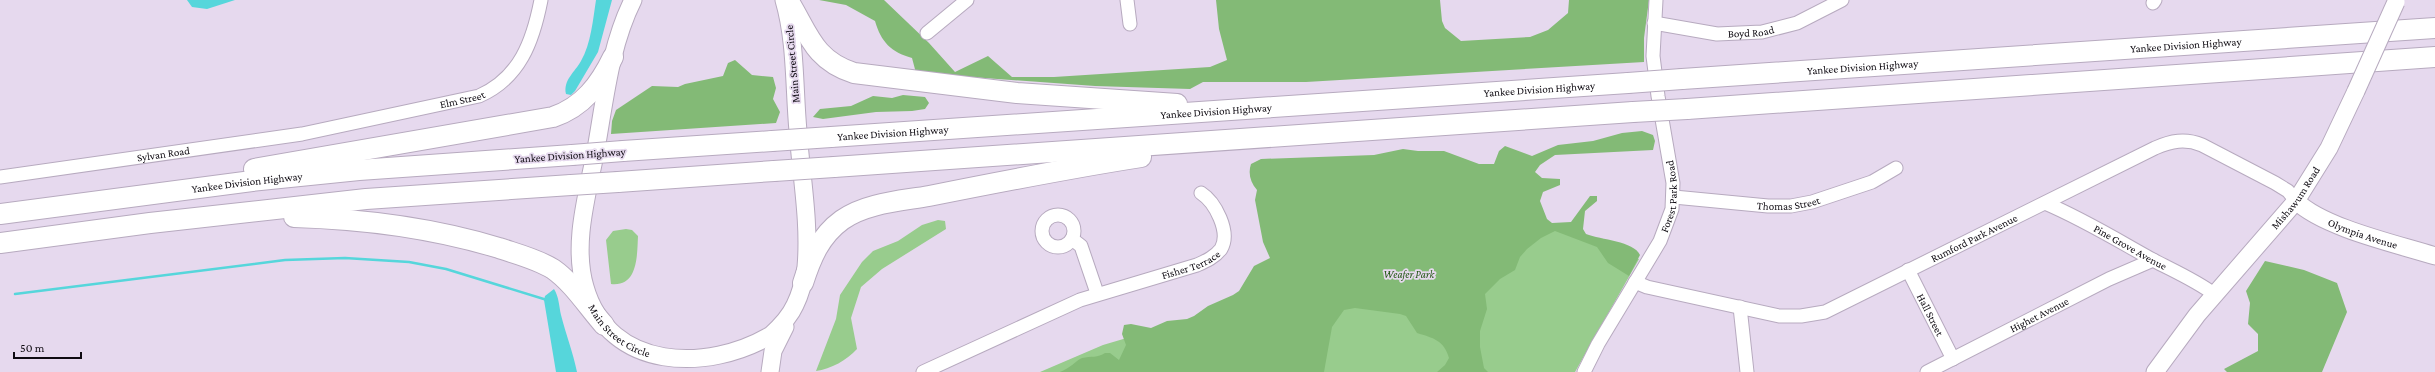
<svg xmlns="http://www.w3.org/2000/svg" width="2435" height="372" viewBox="0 0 2435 372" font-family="'Crimson Pro',serif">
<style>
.green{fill:#98cc8d}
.forest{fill:#83ba76}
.water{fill:#56d6db}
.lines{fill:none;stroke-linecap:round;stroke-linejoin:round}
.stream{stroke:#56d6db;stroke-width:2.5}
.minor-casing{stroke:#b7aabf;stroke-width:15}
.major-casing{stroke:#b7aabf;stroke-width:19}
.highway-casing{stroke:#b7aabf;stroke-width:22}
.minor{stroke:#fff;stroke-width:13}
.major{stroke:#fff;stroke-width:17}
.highway{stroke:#fff;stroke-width:20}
.major-bridge-casing{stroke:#b7aabf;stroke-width:19;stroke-linecap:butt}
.highway-bridge-casing{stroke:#b7aabf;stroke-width:22;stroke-linecap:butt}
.major-bridge{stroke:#fff;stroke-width:17}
.highway-bridge{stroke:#fff;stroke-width:20}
.labels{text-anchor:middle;stroke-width:3.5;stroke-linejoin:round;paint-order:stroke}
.street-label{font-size:11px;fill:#0e0a11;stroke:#e6d9ee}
.park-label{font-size:11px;font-style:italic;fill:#225714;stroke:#e6d9ee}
</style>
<rect width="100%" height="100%" fill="#e6d9ee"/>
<g class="green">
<path d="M1423,174L1639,259L1575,372H1040L1103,345L1279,293Z"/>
<path d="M938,220L945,221L946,229L882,269L861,287L851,318L857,349C847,360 831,369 816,371L836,319L840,295L862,262L873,251L898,241L922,225Z"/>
<path d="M626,229L632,230L638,236C637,256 638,287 611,284L606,240L613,231Z"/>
</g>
<g class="forest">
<path d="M819,0H884L929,43L955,72L988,56L1012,77H1054L1210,67L1227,60L1219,29L1216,0H1440L1442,21L1445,28L1461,41L1530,37L1548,30L1568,13L1569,0H1649L1644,38V62L1306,82H1203L1190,89L1095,86L916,73L912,58C891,52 881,42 875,21L846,5Z"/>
<path d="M735,60L752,75L773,77L776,88L773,99L780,112L776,123L611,134L612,121L616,110L652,86L678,87L685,84L723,76L728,63Z"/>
<path d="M903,95L925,97L929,103L925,109L912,111L876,112L823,119L813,117L820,109L851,106L873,96L892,98Z"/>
<path d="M1642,131L1653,135L1655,141L1653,150L1555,155L1540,165L1535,172L1542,178L1560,179V185L1543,192L1540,201L1547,219L1552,223L1571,222L1590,196H1597V201L1585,211L1583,229L1586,234C1601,240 1634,241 1640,255L1629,276L1608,263L1597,247L1555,231L1541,238L1527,249L1520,257L1515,270L1500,279L1485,294L1487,309L1480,331V347L1484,368L1488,372H1437L1445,365L1449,358C1444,340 1433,338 1417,333L1406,316L1400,314L1355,308L1344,310L1332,327L1324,372H1060C1069,369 1077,360 1082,358C1091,356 1098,358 1105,353H1110L1119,360L1126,345L1122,334L1124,325L1131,324L1151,328L1167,321L1187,319L1194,316L1208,306L1233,295L1239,291L1254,266L1270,258L1263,242L1255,200L1257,190C1250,182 1248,173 1251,164L1261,159L1374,155L1403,149L1418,151H1444L1479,164H1494L1499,151L1505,146L1532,156L1558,145L1593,141L1622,133Z"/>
<path d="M2265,261L2304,270L2337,283L2347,312L2322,372H2227L2224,369L2258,351V334L2248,324L2250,303L2246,291Z"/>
</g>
<g class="water">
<path d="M187,0H235L207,9L192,7Z"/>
<path d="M596,0H612L598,52L575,91L571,95L566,94C563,80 575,72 581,61C591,44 593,19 596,0Z"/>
<path d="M554,289C559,297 559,306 561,315C566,335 573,352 577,372H556L544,300L545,296Z"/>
</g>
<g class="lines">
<path class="stream" d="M15,294L285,260L345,258L409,262L446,269L547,300"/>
<g class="minor-casing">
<g id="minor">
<path d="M1127,0L1130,24"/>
<path d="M2153,3L2155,0"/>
<path id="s1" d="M1654,23L1717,34L1762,32L1797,23L1842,0"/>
<path d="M927,33L967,0"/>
<path id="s2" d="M0,177L302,134L479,96C520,78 533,41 541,0"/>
<path id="s3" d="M1674,197L1768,206H1791L1812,202L1872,182L1896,168"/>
<path id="s4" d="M2045,203C2083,219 2117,240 2153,260C2174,271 2195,280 2214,294"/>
<circle cx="1058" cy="231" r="16"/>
<path d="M1072,239L1081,246L1097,293"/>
<path id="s5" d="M1908,270L1953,359"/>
<path id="s6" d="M1635,282L1647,287L1779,316H1801L1825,312L2155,148C2171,141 2185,138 2202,145L2275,183L2288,191L2296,201"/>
<path d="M1740,307L1747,372"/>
<path id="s7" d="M923,372L1080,300L1197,265C1206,261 1215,257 1221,249C1231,232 1215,202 1201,193"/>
<path id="s8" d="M1584,372L1598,344L1660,241L1672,209L1673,183L1658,96L1653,56L1656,0"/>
<path id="s9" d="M1927,372L2109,279L2153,260"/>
</g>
</g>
<g class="major-casing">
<g id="major">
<path id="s10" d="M633,0C610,46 605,99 596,149C588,193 572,243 585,287C609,372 709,372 771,335C781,326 790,316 795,305C801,293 804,280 806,267C810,222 801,175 798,131C794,88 796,41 784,0"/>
<path id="s11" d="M2296,201C2324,228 2397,244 2435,256"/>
<path d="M770,372L773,351L785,327"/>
<path id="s12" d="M2155,372L2197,315L2296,201L2329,148L2356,91"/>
</g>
</g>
<g class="highway-casing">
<g id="highway">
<path d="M788,0C808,32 813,60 854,73L1017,93L1177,104"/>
<path id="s13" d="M1682,79L2435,28"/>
<path d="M1687,109L2435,57"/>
<path id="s14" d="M831,137L1628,83"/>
<path d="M623,151L772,141"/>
<path d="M834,167L1633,112"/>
<path d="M254,169L553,117C583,107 600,84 613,57"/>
<path d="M618,182L774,171"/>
<path id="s15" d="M0,214L252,181L359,170L572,155"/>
<path d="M294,217C364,219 433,228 499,248C517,254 537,259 553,269C573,283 588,307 604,325"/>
<path d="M0,243L150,223L366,199L571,185"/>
<path d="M803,283C811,258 820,236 842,220C866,203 901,201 929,196C999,182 1070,168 1141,157"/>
</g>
</g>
<use href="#minor" class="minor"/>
<use href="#major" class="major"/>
<use href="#highway" class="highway"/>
<g class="major-bridge-casing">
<path id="major-bridge" d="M2356,91L2396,2"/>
</g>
<g class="highway-bridge-casing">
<g id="highway-bridge">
<path d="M1628,83L1682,79"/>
<path d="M1633,112L1687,109"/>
<path d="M772,141L831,137"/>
<path d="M572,155L623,151"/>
<path d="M774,171L834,167"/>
<path d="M571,185L618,182"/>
</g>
</g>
<use href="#major-bridge" class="major-bridge"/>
<use href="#highway-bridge" class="highway-bridge"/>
</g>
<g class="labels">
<g class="street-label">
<text dy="4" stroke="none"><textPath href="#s1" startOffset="98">Boyd Road</textPath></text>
<text dy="4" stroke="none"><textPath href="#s13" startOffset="505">Yankee Division Highway</textPath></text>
<text transform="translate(792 64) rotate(-95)" y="4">Main Street Circle</text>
<text dy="4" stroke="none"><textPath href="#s13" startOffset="181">Yankee Division Highway</textPath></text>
<text dy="4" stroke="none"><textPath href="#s14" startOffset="710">Yankee Division Highway</textPath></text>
<text dy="4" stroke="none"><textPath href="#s2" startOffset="469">Elm Street</textPath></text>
<text dy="4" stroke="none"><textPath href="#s14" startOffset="386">Yankee Division Highway</textPath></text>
<text dy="4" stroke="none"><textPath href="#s14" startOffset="62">Yankee Division Highway</textPath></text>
<text dy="4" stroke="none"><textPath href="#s2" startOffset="165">Sylvan Road</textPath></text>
<text transform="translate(570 155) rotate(-4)" y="4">Yankee Division Highway</text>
<text dy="4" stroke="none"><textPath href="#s15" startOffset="249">Yankee Division Highway</textPath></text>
<text dy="4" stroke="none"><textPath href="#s8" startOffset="198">Forest Park Road</textPath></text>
<text dy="4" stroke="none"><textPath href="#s12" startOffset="224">Mishawum Road</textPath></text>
<text dy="4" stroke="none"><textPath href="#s3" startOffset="115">Thomas Street</textPath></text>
<text dy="4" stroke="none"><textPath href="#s11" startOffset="75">Olympia Avenue</textPath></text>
<text dy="4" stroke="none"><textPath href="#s6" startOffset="361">Rumford Park Avenue</textPath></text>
<text dy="4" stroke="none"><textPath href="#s4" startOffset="96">Pine Grove Avenue</textPath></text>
<text dy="4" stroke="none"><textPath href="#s7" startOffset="289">Fisher Terrace</textPath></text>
<text dy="4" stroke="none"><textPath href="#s5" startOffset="50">Hall Street</textPath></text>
<text dy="4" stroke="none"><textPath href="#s9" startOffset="126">Highet Avenue</textPath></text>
<text dy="4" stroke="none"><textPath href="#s10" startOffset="352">Main Street Circle</textPath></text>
</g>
<g class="park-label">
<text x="1409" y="278">Weafer Park</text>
</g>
</g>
<path d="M14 352v6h67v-6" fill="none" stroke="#0e0a11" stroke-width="2"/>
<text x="20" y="352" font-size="12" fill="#0e0a11" stroke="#e6d9ee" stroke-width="3" paint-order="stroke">50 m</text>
</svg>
